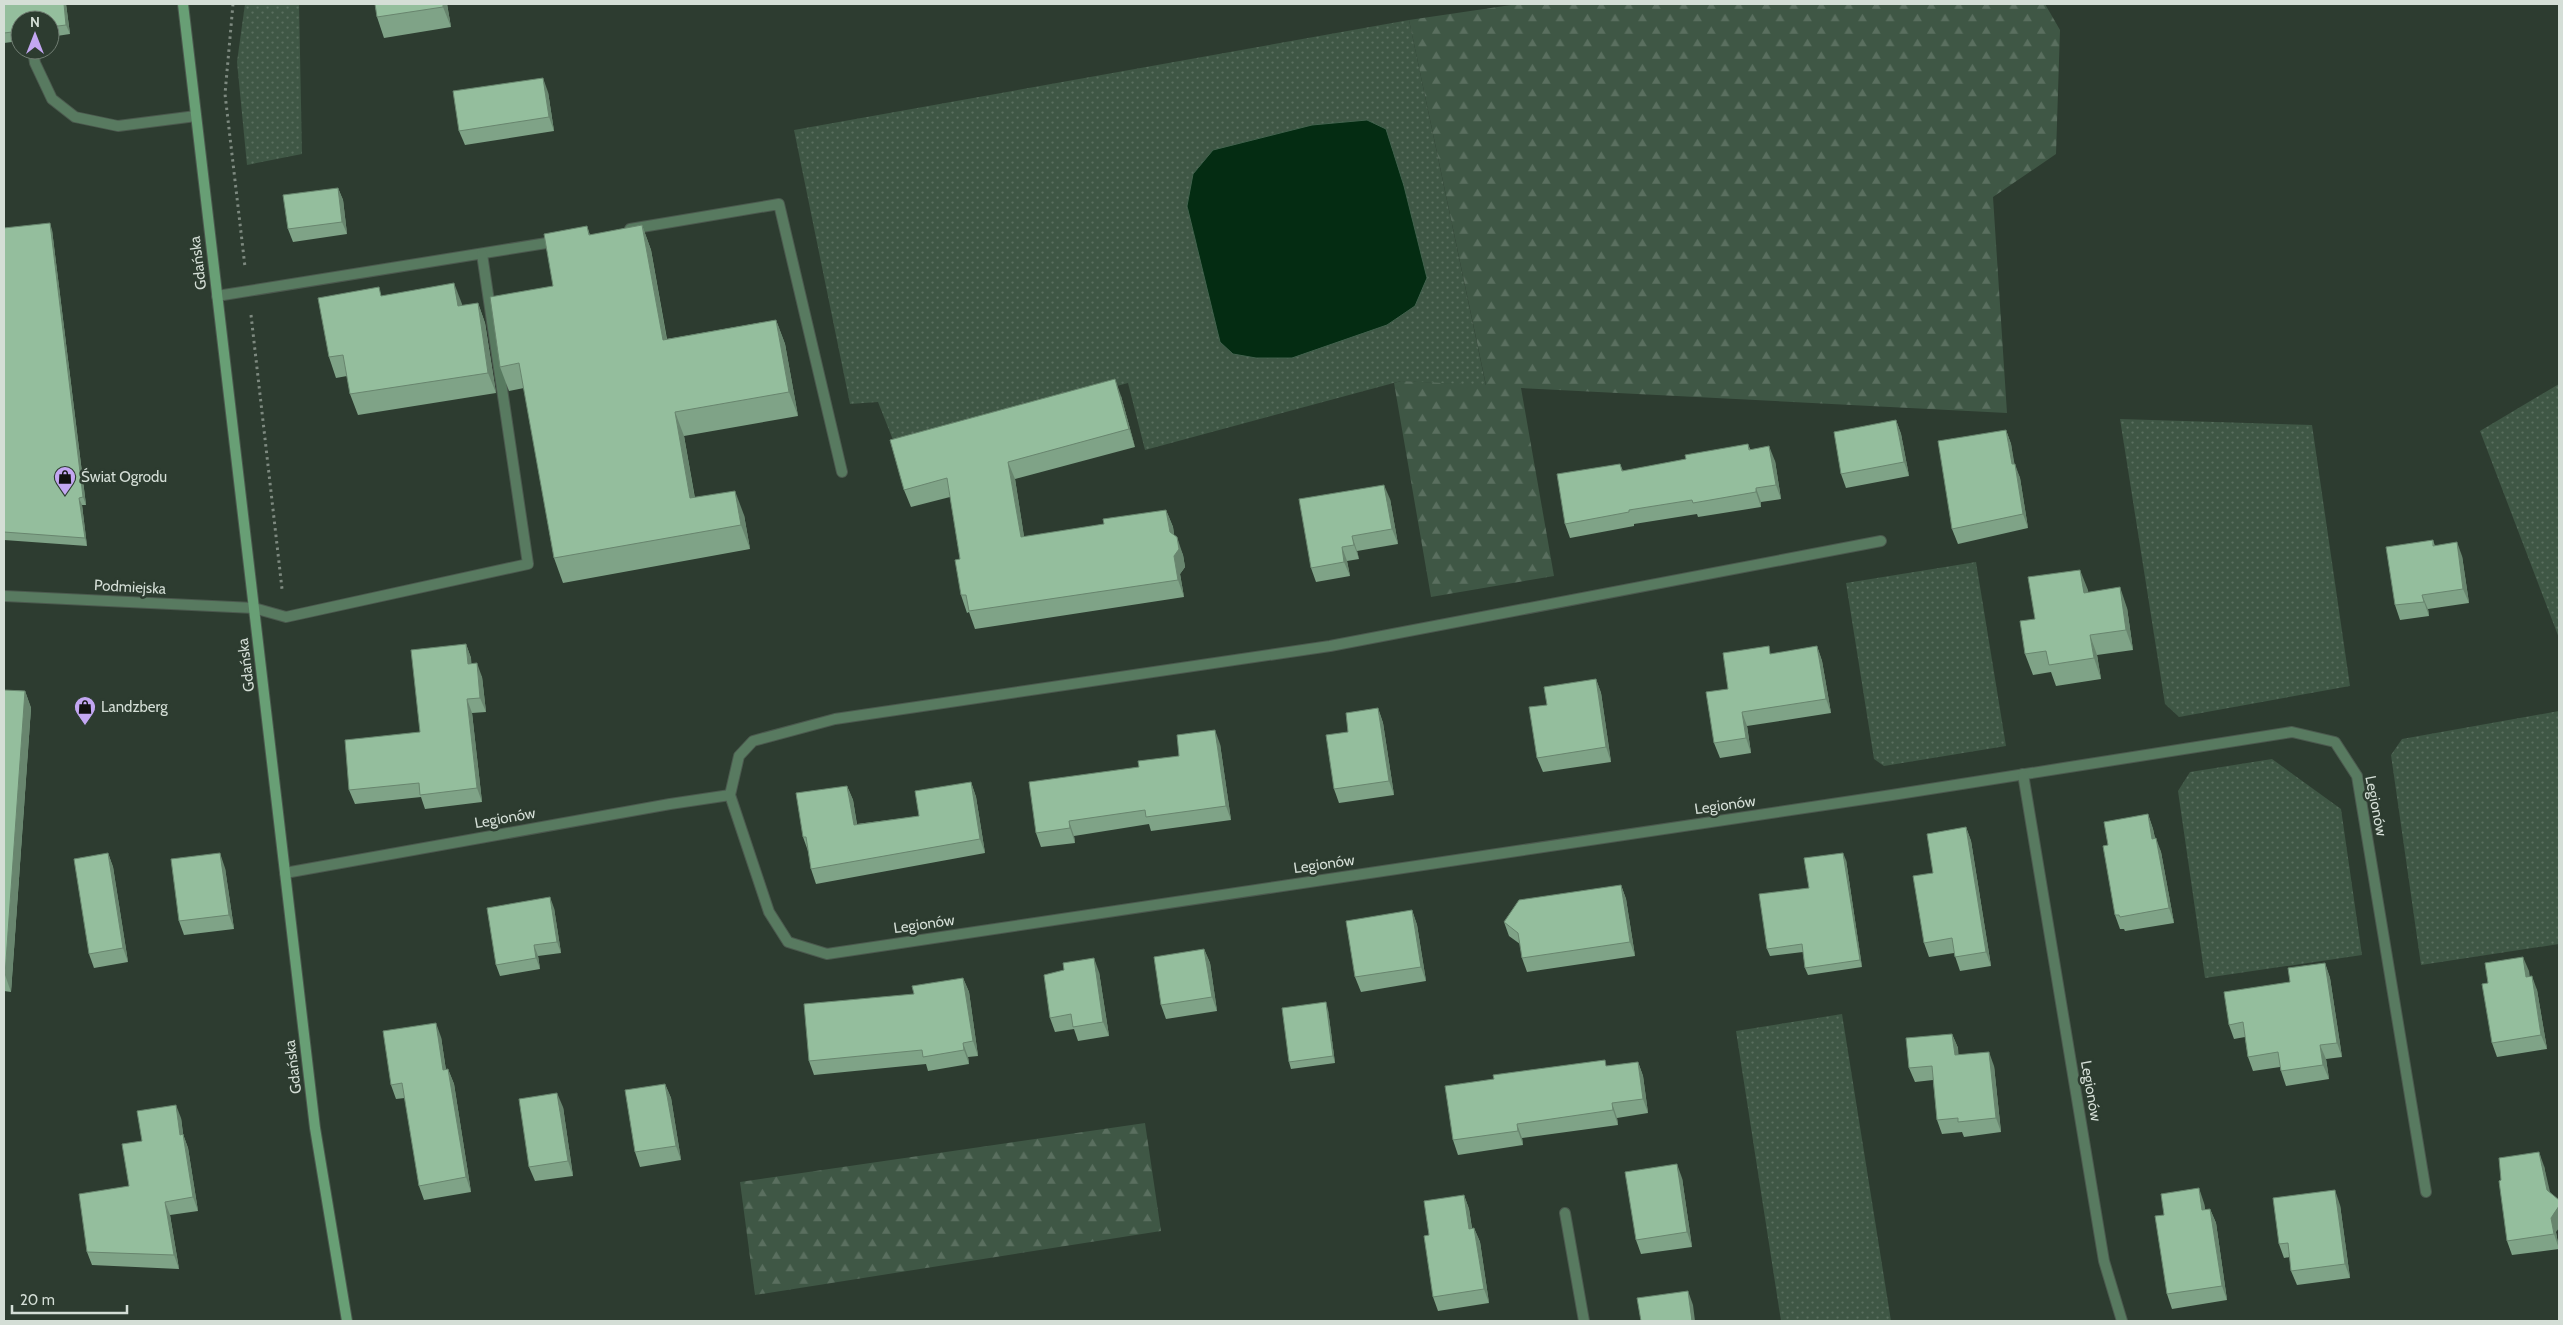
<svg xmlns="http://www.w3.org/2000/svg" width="2563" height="1325" viewBox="0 0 2563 1325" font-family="Cabin,sans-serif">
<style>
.grass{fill:url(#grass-dots)}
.forest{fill:url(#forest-firs)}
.water{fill:#042c12;stroke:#42614d}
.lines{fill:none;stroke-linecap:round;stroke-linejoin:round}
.lane-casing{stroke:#4b594e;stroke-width:12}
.street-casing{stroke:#4b594e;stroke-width:12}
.secondary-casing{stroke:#4b594e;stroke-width:12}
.path{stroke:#7e8a80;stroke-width:3;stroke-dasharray:2.5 4;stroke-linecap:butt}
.lane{stroke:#587a60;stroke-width:10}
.street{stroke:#587a60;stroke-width:10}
.secondary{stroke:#689f75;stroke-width:10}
.wall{fill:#7fa387}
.shaded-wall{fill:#68856e}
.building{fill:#94be9d;stroke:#68856e}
.labels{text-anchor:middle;stroke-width:5;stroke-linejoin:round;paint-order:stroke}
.street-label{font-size:15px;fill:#d4ded6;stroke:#2d3c30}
.poi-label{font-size:15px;fill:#d4ded6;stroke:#2d3c30;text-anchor:start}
</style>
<defs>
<pattern id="grass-dots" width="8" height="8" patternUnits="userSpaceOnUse" patternTransform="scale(1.25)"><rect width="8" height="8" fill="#3f5745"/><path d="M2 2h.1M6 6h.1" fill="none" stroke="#5a6f5f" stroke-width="1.8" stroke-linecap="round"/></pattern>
<pattern id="forest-firs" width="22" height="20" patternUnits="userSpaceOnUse" patternTransform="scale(1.25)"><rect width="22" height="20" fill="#3f5745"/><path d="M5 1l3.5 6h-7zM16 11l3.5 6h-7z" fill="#5a6f5f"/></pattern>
</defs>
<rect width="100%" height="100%" fill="#2d3c30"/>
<g class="grass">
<path d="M245,4H299L302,154L247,165L237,62Z"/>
<path d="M1409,20L1486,386L1401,381L1145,450L1128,383L895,445L878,402L850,404L794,130Z"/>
<path d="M2559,384V638L2480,431Z"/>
<path d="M2120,419L2312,425L2350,686L2179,717L2165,704Z"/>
<path d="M1976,562L2006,746L1884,766L1874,759L1846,583Z"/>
<path d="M2559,711V944L2421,965L2391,755L2402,739Z"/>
<path d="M2272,759L2341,809L2362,955L2205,978L2178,791L2190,772Z"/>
<path d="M1842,1014L1891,1321H1781L1736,1031Z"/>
</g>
<g class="forest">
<path d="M1518,4H2045L2060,30L2056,154L1993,197L2007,413L1521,388L1554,576L1431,597L1394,383L1401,381L1486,385L1409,20Z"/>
<path d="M1145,1123L1161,1231L755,1295L740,1182Z"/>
</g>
<path class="water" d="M1367,120L1386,129L1404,186L1427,278L1415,306L1387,325L1292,358H1256L1233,354L1220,342L1187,206L1193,174L1213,150L1312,125Z"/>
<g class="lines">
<g class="lane-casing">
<g id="lane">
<path d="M33,50L35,63L52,99L75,117L118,126L196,116"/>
<path d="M630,229L779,204L842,472"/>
<path d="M217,296L559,241"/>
<path d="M254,608L286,617L528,564L482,254"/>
</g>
</g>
<g class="street-casing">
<g id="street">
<path d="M1881,541L1330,646L835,719L753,741L739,756L730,795L769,912L788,942L827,954L1892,795L2292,732L2335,742L2357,776L2426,1192"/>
<path d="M4,596L254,608"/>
<path d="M2023,774L2104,1261L2122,1321"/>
<path d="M285,873L670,804L730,795"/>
<path d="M1565,1213L1584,1321"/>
</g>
</g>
<g class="secondary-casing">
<path id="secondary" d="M183,4L315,1128L347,1321"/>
</g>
<g class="path">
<path d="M233,4L225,94L245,267"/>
<path d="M251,315L282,589"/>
</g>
<use href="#lane" class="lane"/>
<use href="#street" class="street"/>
<use href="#secondary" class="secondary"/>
</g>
<g class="wall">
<path d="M4,4H66L70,34L50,37V20H20V41L4,43Z"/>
<path d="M375,4H447L451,27L384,38L377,17Z"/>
<path d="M548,92L554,131L465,145L459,131Z"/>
<path d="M338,188L343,200L347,234L293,242L288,229Z"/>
<path d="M642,225L651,250L667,339L776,320L785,344L798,416L684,436L695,498L744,515L750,549L563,583L554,558L524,388L509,391L500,367L553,286L587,226L590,235Z"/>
<path d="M4,228L52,230L86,505H82L87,546L4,540Z"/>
<path d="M382,296L462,306L478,303L485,323L496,393L358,415L350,394L347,376L336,378L329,357Z"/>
<path d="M1121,396L1135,447L1015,479L1024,537L1104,524L1166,510L1173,527L1174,535L1183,555L1185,567L1180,574L1184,597L975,629L969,612L967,613L961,595L960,559L950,497L911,507L904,490Z"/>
<path d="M1896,420L1901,434L1909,476L1846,488L1841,474Z"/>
<path d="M2006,430L2011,444L2014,464L2020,478L2028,528L1958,544L1952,529Z"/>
<path d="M1748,444L1750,449L1775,461L1781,499L1761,502V507L1698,517L1697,514L1634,524V526L1570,538L1565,524L1620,464L1623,471L1686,459Z"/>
<path d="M1390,499L1398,544L1357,551L1359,559L1347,561L1350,576L1316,582L1311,568Z"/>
<path d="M2433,540L2435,546L2462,556L2469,603L2428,609L2429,616L2400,620L2395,605Z"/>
<path d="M2088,590V592L2127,608L2133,650L2097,655L2101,679L2056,686L2051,672L2033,675L2025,654L2035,619Z"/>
<path d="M466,644L471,658V663L482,677L486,712L472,713L482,802L425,809L421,797L355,804L349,790L420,732Z"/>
<path d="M1817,646L1822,661L1831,713L1747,726L1751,753L1720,758L1714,743L1728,689L1772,654Z"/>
<path d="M1596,679L1601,693L1611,762L1543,772L1537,758L1547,705Z"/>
<path d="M4,690L25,691L31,708L11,992L4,991Z"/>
<path d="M1378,708L1383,723L1394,795L1339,803L1334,789L1348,732Z"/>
<path d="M1220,744L1231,820L1151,831L1149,824L1074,836L1075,843L1041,847L1036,833L1139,767Z"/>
<path d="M971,782L976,797L985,853L816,884L811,869L808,851L803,837L847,786L853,800L857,824L919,816Z"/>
<path d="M2148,814L2153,829L2155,838L2161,852L2174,923L2125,931L2124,929H2120L2115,915L2108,845Z"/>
<path d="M1966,827L1971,841L1991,966L1960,971L1954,953L1929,957L1924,943L1933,873Z"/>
<path d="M108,853L113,867L128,962L94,968L89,954Z"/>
<path d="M1846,860L1862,967L1808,975L1805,968L1803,952L1770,956L1767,949L1809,888Z"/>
<path d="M225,868L234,929L184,935L179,921Z"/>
<path d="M1621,885L1626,899L1635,956L1527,972L1522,958L1520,944L1509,936L1504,922Z"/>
<path d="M554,908L561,953L538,956L540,969L500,976L496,965Z"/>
<path d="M1412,910L1417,925L1426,981L1361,992L1355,977Z"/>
<path d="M1204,949L1210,963L1217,1011L1166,1019L1161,1005Z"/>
<path d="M2325,963L2330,978L2342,1057L2326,1059L2329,1079L2286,1086L2281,1071L2280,1067L2253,1071L2248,1057L2245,1037L2234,1039L2229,1025L2290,982Z"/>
<path d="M1064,970L1099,972L1109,1036L1078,1041L1074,1029L1055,1032L1050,1018Z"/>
<path d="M2529,971V977L2537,990L2547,1049L2497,1057L2492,1043L2488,983Z"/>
<path d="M963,978L969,992L978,1056L968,1057L969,1064L928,1071L926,1064L814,1075L809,1061L914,994Z"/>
<path d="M1328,1010L1335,1063L1291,1069L1289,1062Z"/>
<path d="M1952,1034L1958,1048V1055L1994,1066L2001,1132L1964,1137L1962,1132L1942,1134L1937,1120L1933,1080L1915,1082L1909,1068Z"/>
<path d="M441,1037L446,1070L448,1069L454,1084L471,1192L424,1200L419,1186L405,1098L396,1099L391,1085Z"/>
<path d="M1638,1062L1643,1076L1648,1113L1617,1118L1618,1125L1522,1138L1523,1145L1458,1155L1453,1140L1607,1066Z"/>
<path d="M665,1084L671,1098L681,1160L640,1167L635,1152Z"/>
<path d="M563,1107L573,1176L535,1181L529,1167Z"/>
<path d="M181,1118L183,1134L188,1148L198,1211L170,1215L179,1269L92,1265L87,1252L129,1186L142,1141Z"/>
<path d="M2544,1166L2559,1249L2512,1255L2507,1241Z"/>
<path d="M1682,1178L1692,1247L1641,1254L1636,1240Z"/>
<path d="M1464,1195L1469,1209L1472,1228H1474L1480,1242L1489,1303L1438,1311L1433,1297L1429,1235Z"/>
<path d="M2204,1203L2205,1210L2210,1209L2216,1223L2227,1300L2172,1309L2167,1294L2164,1215Z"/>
<path d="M2340,1205L2350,1278L2297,1285L2291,1271L2290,1257L2284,1258L2279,1244Z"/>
</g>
<g class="shaded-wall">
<path d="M64,4H66L70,34L66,25Z"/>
<path d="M443,4H447L451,27L443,7Z"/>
<path d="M543,78L548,92L554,131L549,117Z"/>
<path d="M338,188L343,200L347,234L342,222Z"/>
<path d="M50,223L52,230L86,505L83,497Z"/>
<path d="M642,225L651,250L671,364L663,340Z"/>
<path d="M454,283L462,304L466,327L458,306Z"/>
<path d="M478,303L485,323L496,393L488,373Z"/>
<path d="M776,320L785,344L798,416L789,392Z"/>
<path d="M1115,379L1121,396L1135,447L1129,429Z"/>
<path d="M675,412L684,436L699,523L690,498Z"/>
<path d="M1896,420L1901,434L1909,476L1904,462Z"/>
<path d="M2006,430L2011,444L2017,478L2012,464Z"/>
<path d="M1769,446L1775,461L1781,499L1776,485Z"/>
<path d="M1008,462L1015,479L1027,555L1021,537Z"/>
<path d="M2015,464L2020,478L2028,528L2023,514Z"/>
<path d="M1384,485L1390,499L1398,544L1392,529Z"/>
<path d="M1756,488L1761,502V507L1756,492Z"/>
<path d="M735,491L744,515L750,549L741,525Z"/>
<path d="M79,498L82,505L87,546L85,538Z"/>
<path d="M1166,510L1173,527L1176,549L1170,532Z"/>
<path d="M1352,536L1357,551L1359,559L1354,545Z"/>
<path d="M1177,537L1183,555L1185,567L1180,574L1184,597L1178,580L1174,556Z"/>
<path d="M2457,542L2462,556L2469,603L2463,589Z"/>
<path d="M1342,547L1347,561L1350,576L1344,562Z"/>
<path d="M2080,570L2088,590L2091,613L2084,593Z"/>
<path d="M2120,587L2127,608L2133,650L2126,630Z"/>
<path d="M2422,595L2428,609L2429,616L2424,602Z"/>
<path d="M2090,635L2097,655L2101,679L2094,658Z"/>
<path d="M466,644L471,658L473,678L468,664Z"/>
<path d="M1817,646L1822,661L1831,713L1826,699Z"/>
<path d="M477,663L482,677L486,712L480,698Z"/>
<path d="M1596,679L1601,693L1611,762L1606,747Z"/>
<path d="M25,691L31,708L11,992L5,975Z"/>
<path d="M467,699L472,713L482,802L477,788Z"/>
<path d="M1378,708L1383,723L1394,795L1389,781Z"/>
<path d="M1742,712L1747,726L1751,753L1746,738Z"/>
<path d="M1215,730L1220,744L1231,820L1226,806Z"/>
<path d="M971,782L976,797L985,853L980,839Z"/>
<path d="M847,786L853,800L859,839L854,825Z"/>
<path d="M2148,814L2153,829L2158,853L2152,839Z"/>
<path d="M1069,821L1074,836L1075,843L1070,828Z"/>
<path d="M1966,827L1971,841L1991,966L1986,952Z"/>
<path d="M2156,838L2161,852L2174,923L2169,908Z"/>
<path d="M108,853L113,867L128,962L123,948Z"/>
<path d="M220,853L225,868L234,929L229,915Z"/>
<path d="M1843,853L1846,860L1862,967L1860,960Z"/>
<path d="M1621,885L1626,899L1635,956L1630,942Z"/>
<path d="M550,897L554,908L561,953L557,942Z"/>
<path d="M1412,910L1417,925L1426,981L1421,967Z"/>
<path d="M534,945L538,956L540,969L536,958Z"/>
<path d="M1204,949L1210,963L1217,1011L1212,997Z"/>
<path d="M2523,957L2529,971L2532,992L2526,977Z"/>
<path d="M1094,958L1099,972L1109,1036L1103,1022Z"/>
<path d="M2325,963L2330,978L2342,1057L2337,1043Z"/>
<path d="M2532,976L2537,990L2547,1049L2541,1035Z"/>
<path d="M963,978L969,992L978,1056L973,1041Z"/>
<path d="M1326,1002L1328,1010L1335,1063L1333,1056Z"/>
<path d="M436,1023L441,1037L448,1084L443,1070Z"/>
<path d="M1952,1034L1958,1048L1960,1070L1955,1055Z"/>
<path d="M963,1043L968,1057L969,1064L964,1050Z"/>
<path d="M2320,1045L2326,1059L2329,1079L2323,1065Z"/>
<path d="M1989,1052L1994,1066L2001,1132L1996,1118Z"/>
<path d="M1638,1062L1643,1076L1648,1113L1643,1099Z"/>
<path d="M448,1069L454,1084L471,1192L466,1177Z"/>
<path d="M665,1084L671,1098L681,1160L676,1146Z"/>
<path d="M557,1093L563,1107L573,1176L568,1161Z"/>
<path d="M1612,1103L1617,1118L1618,1125L1613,1110Z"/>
<path d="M176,1105L181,1118L185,1148L180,1135Z"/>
<path d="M1517,1124L1522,1138L1523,1145L1518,1131Z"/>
<path d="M183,1134L188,1148L198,1211L193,1197Z"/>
<path d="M2539,1152L2544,1166L2553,1205L2547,1190Z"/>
<path d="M1677,1164L1682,1178L1692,1247L1687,1232Z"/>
<path d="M2199,1188L2204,1203L2207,1224L2202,1210Z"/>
<path d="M2335,1190L2340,1205L2350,1278L2345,1264Z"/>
<path d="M1464,1195L1469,1209L1474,1243L1469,1229Z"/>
<path d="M165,1202L170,1215L179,1269L174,1255Z"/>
<path d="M2559,1206V1228L2556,1232L2559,1249L2554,1234L2551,1218Z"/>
<path d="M2210,1209L2216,1223L2227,1300L2222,1286Z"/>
<path d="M1474,1228L1480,1242L1489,1303L1484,1289Z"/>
<path d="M1688,1291L1693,1305L1695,1321H1692Z"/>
</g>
<g class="building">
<path d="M4,4H64L66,25L50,27V20H20V31L4,33Z"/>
<path d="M375,4H443V7L377,17Z"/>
<path d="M543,78L549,117L459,131L453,91Z"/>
<path d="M338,188L342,222L288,229L283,195Z"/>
<path d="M50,223L83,497L79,498L85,538L4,532V228Z"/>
<path d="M642,225L663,340L776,320L789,392L675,412L690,498L735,491L741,525L554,558L519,363L500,367L490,297L553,286L544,234L587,226L589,235Z"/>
<path d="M454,283L458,306L478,303L488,373L350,394L343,355L329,357L318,298L379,287L381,296Z"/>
<path d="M1115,379L1129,429L1008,462L1021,537L1104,524L1103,519L1166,510L1170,532L1177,537L1179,549L1174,556L1178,580L969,611L966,595H961L955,560L960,559L947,478L904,490L890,440Z"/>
<path d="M1896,420L1904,462L1841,474L1834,432Z"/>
<path d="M2006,430L2012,464H2015L2023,514L1952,529L1938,441Z"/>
<path d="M1748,444L1749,450L1769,446L1776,485L1756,488V492L1693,503L1692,500L1629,510V512L1565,524L1557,474L1620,464L1622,471L1686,459L1685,455Z"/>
<path d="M1384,485L1392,529L1352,536L1354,545L1342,547L1344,562L1311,568L1299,499Z"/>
<path d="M2433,540V546L2457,542L2463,589L2422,595L2424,602L2395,605L2386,547Z"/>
<path d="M2080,570L2084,593L2120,587L2126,630L2090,635L2094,658L2049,665L2046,651L2025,654L2020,621L2035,619L2028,577Z"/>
<path d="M466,644L468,664L477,663L480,698L467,699L477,788L420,795L419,783L349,790L345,740L420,732L411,650Z"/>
<path d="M1769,646L1770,654L1817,646L1826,699L1742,712L1746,738L1714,743L1706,692L1728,689L1723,653Z"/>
<path d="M1596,679L1606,747L1537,758L1529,707L1547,705L1544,687Z"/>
<path d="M4,690L25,691L5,975H4Z"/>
<path d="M1378,708L1389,781L1334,789L1326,735L1348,732L1346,713Z"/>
<path d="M1215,730L1226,806L1146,817L1145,810L1069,821L1070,828L1036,833L1029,782L1139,767L1138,761L1179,756L1177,735Z"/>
<path d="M971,782L980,839L811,869L806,837H803L796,793L847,786L854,825L919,816L915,791Z"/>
<path d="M2148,814L2152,839L2156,838L2169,908L2120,917L2119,915H2115L2103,846L2108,845L2104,822Z"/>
<path d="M1966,827L1986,952L1955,957L1952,938L1924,943L1913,876L1933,873L1927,834Z"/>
<path d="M108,853L123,948L89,954L74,859Z"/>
<path d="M220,853L229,915L179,921L171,859Z"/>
<path d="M1843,853L1860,960L1805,968L1802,944L1767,949L1759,894L1809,888L1804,858Z"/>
<path d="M1621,885L1630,942L1522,958L1518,933L1504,922L1519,900Z"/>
<path d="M550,897L557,942L534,945L536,958L496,965L487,908Z"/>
<path d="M1412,910L1421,967L1355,977L1346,921Z"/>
<path d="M1204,949L1212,997L1161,1005L1154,957Z"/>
<path d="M2523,957L2526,977L2532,976L2541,1035L2492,1043L2482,984L2488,983L2485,963Z"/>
<path d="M1094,958L1103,1022L1073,1027L1071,1014L1050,1018L1044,975L1064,970L1063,963Z"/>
<path d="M2325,963L2337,1043L2320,1045L2323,1065L2281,1071L2278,1052L2248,1057L2243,1022L2229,1025L2224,992L2290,982L2288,968Z"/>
<path d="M963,978L973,1041L963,1043L964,1050L923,1057L922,1050L809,1061L804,1004L914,994L912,986Z"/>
<path d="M1326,1002L1333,1056L1289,1062L1282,1008Z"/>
<path d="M436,1023L443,1070L448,1069L466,1177L419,1186L402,1083L391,1085L383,1031Z"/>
<path d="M1952,1034L1955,1055L1989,1052L1996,1118L1958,1122V1118L1937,1120L1932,1066L1909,1068L1906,1038Z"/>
<path d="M1605,1060L1606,1066L1638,1062L1643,1099L1612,1103L1613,1110L1517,1124L1518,1131L1453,1140L1445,1086L1494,1079L1493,1075Z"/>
<path d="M665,1084L676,1146L635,1152L625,1090Z"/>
<path d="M557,1093L568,1161L529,1167L519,1099Z"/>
<path d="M176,1105L180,1135L183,1134L193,1197L165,1202L174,1255L87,1252L79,1194L129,1186L122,1144L142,1141L137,1111Z"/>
<path d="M2539,1152L2547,1190L2559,1200V1206L2551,1218L2554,1234L2507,1241L2499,1181L2501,1180L2499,1158Z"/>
<path d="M1677,1164L1687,1232L1636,1240L1625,1172Z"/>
<path d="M2199,1188L2202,1210L2210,1209L2222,1286L2167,1294L2155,1216L2164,1215L2161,1194Z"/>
<path d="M2335,1190L2345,1264L2291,1271L2288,1243L2279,1244L2273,1198Z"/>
<path d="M1464,1195L1469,1229L1474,1228L1484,1289L1433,1297L1424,1236L1429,1235L1424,1201Z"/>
<path d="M1688,1291L1692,1321H1641L1637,1298Z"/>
</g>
<defs>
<g id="shop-pin" transform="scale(1.125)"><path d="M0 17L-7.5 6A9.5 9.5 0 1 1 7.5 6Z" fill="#c3a7f2" stroke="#2d3c30"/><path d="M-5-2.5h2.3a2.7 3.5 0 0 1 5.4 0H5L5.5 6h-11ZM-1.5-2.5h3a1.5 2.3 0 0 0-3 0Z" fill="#111"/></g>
</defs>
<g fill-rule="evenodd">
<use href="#shop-pin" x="65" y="477"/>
<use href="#shop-pin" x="85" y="707"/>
</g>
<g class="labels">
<g class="street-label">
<text transform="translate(198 263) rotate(-97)" y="5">Gdańska</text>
<text transform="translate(130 587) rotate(3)" y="5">Podmiejska</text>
<text transform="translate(246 665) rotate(-97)" y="5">Gdańska</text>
<text transform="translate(1725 805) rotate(-8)" y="5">Legionów</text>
<text transform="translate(2376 806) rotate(79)" y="5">Legionów</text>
<text transform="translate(505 818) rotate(-10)" y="5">Legionów</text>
<text transform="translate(1324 864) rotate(-8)" y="5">Legionów</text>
<text transform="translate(924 924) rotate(-8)" y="5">Legionów</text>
<text transform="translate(293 1067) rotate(-97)" y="5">Gdańska</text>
<text transform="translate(2091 1091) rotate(80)" y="5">Legionów</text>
</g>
<g class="poi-label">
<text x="81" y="482">Świat Ogrodu</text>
<text x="101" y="712">Landzberg</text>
</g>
</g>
<rect width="2563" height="1325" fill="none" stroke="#d4ded6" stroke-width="10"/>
<g transform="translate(35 35)"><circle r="24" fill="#2d3c30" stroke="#707d72"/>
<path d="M0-4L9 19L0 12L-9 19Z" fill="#c3a7f2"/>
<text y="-8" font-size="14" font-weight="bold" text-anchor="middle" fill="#d4ded6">N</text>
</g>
<path d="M12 1305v8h115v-8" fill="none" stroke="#d4ded6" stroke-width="2.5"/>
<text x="20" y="1305" font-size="15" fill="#d4ded6" stroke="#2d3c30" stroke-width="4" paint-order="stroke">20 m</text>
</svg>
